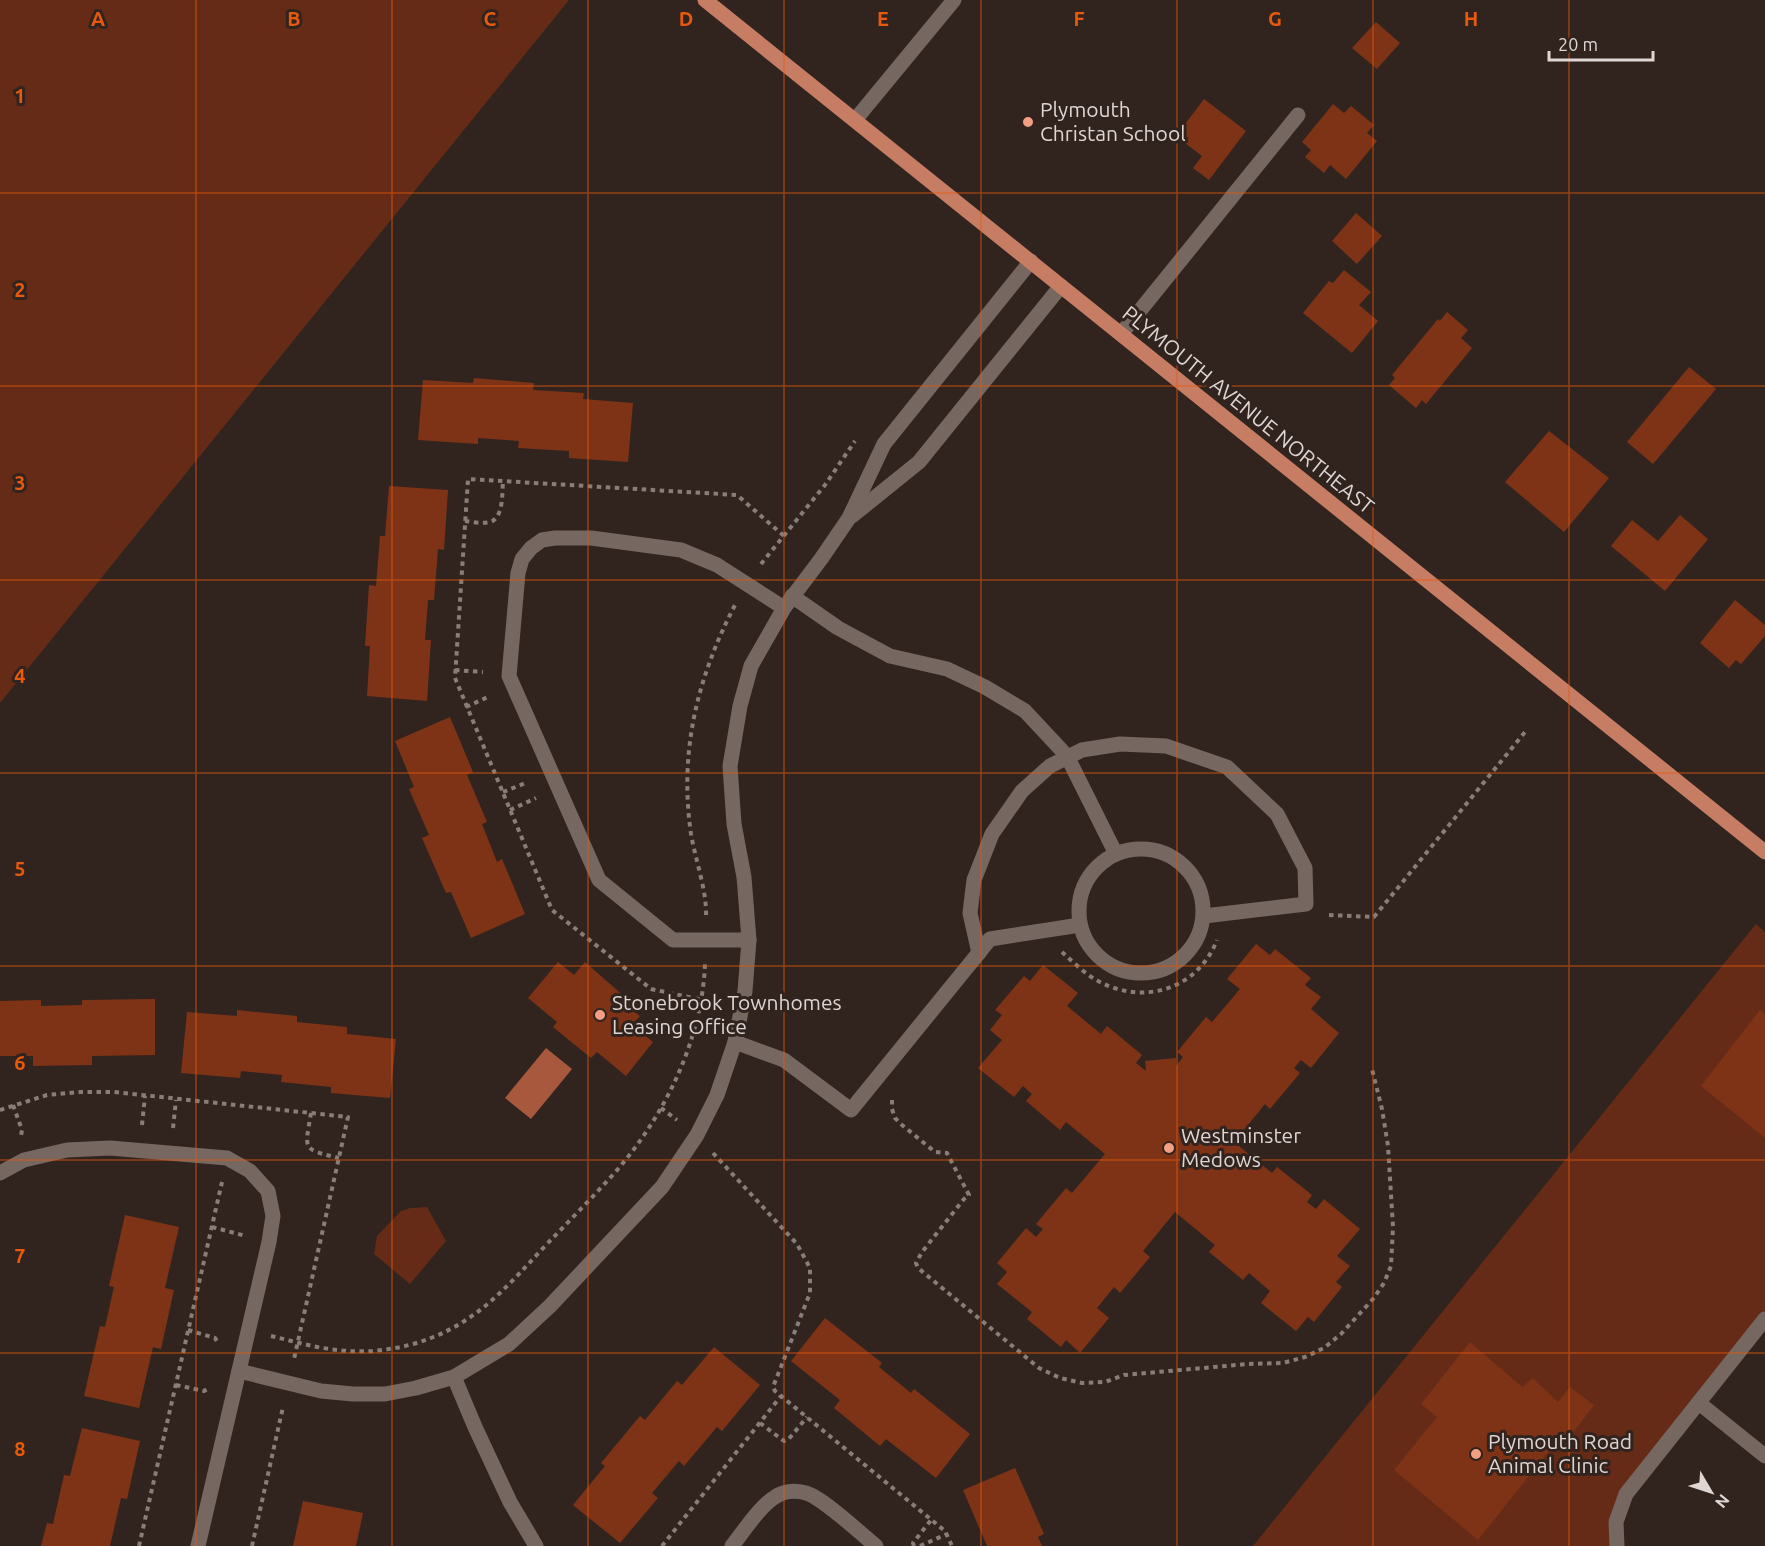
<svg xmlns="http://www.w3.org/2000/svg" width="1765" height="1546" viewBox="0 0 1765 1546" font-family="Ubuntu,sans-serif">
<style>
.green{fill:#652b16}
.water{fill:#a8583c}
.building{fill:#7f3316}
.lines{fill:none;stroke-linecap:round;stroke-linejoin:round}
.path{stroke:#887d79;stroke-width:4;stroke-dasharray:4.5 4.5;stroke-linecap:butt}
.minor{stroke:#776761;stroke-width:15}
.major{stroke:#c77d63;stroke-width:15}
.grid{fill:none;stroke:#e8590c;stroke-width:1.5;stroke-opacity:0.55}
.poi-dot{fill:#f39f83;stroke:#31241f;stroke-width:2}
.labels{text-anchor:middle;stroke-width:6;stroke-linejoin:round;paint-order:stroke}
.poi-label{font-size:21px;fill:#dfd6d3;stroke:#31241f;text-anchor:start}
.street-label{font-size:21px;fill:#dfd6d3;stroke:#31241f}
.grid-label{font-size:20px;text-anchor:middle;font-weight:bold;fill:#e8590c;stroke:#31241f;stroke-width:6;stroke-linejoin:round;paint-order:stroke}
</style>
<rect width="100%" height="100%" fill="#31241f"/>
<g class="green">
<path d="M0,0H569L0,703Z"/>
<path d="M1756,924L1765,932V1319L1626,1494L1617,1546H1253Z"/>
<path d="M427,1207L446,1241L410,1284L374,1254L377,1236L401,1211L410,1208Z"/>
</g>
<path class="water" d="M546,1048L572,1069L531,1119L505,1098Z"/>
<g class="building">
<path d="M1376,22L1400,43L1377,69L1352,48Z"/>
<path d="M1204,99L1246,131L1209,180L1193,168L1202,156L1176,136Z"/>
<path d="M1333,104L1344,113L1351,106L1374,125L1367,133L1377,141L1346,179L1330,165L1324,173L1305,157L1311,150L1302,142Z"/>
<path d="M1356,213L1382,236L1357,264L1332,241Z"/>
<path d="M1344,270L1371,292L1359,305L1378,321L1352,353L1303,313L1329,281L1333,283Z"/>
<path d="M1447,312L1468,330L1461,338L1472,348L1426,404L1422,400L1416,408L1389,385L1395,378L1392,375L1438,319L1440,321Z"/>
<path d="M1689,367L1716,389L1653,464L1627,442Z"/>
<path d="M474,378L534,383L533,390L584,393L583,399L633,403L628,462L569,458V451L518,448L519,441L478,438V444L418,440L423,380L473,383Z"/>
<path d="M1549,431L1609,478L1564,532L1505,482Z"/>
<path d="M389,486L448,490L444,550L438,549L434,600H428L425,640H431L427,701L367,696L370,646H365L369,585L376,586L380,536H385Z"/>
<path d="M1680,515L1708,539L1665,591L1611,546L1632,520L1658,541Z"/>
<path d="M1735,600L1765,625V636L1741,664L1736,660L1729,668L1700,643Z"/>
<path d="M450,717L473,772L467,775L487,822L482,824L497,862L502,859L525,914L471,938L451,892L446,893L422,838L429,835L409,789L414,787L395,741Z"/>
<path d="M1256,944L1270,955L1275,949L1311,978L1305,985L1321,997L1311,1009L1339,1033L1311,1068L1301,1060L1294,1068L1300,1073L1270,1109L1265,1104L1234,1142L1272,1173L1277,1167L1312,1195L1307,1202L1316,1209L1324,1199L1360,1229L1337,1256L1350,1266L1336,1282L1342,1287L1314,1322L1308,1317L1296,1331L1261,1303L1270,1291L1249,1273L1243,1280L1209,1252L1215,1245L1175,1212L1143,1251L1150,1257L1120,1293L1114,1287L1097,1308L1109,1318L1080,1353L1066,1340L1061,1347L1027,1319L1032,1312L997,1284L1007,1272L997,1263L1026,1228L1036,1237L1043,1229L1036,1224L1066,1188L1072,1193L1105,1154L1066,1122L1060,1130L1026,1101L1032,1094L1023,1086L1014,1097L978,1068L1002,1040L990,1030L1002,1015L995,1010L1024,976L1030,981L1043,965L1078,993L1067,1006L1101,1034L1107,1026L1142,1055L1136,1063L1146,1071L1145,1061L1176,1058V1066L1183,1057L1177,1052L1206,1017L1212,1022L1240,989L1227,979Z"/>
<path d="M558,962L574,975L585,962L634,1005L631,1009L640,1016L632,1025L653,1042L626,1076L597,1052L591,1058L553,1027L557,1022L528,998Z"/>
<path d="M155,999V1055L92,1056V1065L33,1066V1056H0V1001L41,1000V1006L82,1005V1000Z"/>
<path d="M237,1010L297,1016V1022L347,1027V1034L396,1039L390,1098L331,1093V1087L281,1082L282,1075L241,1071L240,1078L181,1073L187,1012L237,1016Z"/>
<path d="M1760,1010L1765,1014V1138L1701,1086Z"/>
<path d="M125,1215L179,1227L165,1288L174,1290L161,1349L153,1347L139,1408L84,1396L100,1326L105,1327L114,1287L109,1286Z"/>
<path d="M825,1318L882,1363L879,1367L911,1393L914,1389L970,1434L936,1478L886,1439L880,1446L845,1417L834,1408L840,1400L791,1361Z"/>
<path d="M1470,1342L1522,1387L1533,1378L1558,1402L1570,1387L1594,1405L1569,1438L1562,1434L1478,1540L1394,1470L1437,1417L1421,1404Z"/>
<path d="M714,1347L760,1385L722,1431L717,1427L684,1466L679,1461L652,1493L658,1498L620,1543L573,1505L605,1466L601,1463L640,1416L645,1420L677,1381L682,1385Z"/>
<path d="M82,1428L140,1441L127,1499L121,1498L110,1546H41L47,1523L53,1524L64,1475L70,1476Z"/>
<path d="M1015,1468L1044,1534L1038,1537L1042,1546H987L963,1490Z"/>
<path d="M303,1501L363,1513L356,1546H293Z"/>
</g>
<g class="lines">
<g class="path">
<path d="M465,521C473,522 483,524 490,522C504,518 502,492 503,481"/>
<path d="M761,564L825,485L855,441"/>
<path d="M455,670L483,672"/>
<path d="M466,707L490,696"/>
<path d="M503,792L528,782"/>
<path d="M510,810L536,798"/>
<path d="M706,915C707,892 695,858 691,834C679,752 697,678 735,605"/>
<path d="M1329,915L1374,917L1525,732"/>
<path d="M1062,952C1073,962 1085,974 1098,981C1144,1006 1198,989 1217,940"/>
<path d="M717,1003L651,989L552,910L455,678L468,479L737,495L784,536"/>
<path d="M892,1100V1109L895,1118L902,1125L935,1152L947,1153L969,1195L964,1199L922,1252L916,1263L918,1268L1039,1368L1060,1378L1082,1383L1105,1382L1124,1375L1248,1364L1283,1363L1305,1357L1324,1348L1341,1334L1373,1299L1384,1283L1391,1266L1393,1227L1388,1146L1382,1109L1372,1069"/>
<path d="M13,1105L22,1130L21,1136"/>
<path d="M661,1108L677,1120"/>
<path d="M0,1110L47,1095L80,1092H114L348,1117L294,1359"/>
<path d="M311,1113C305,1150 301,1149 339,1158"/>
<path d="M142,1125L145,1096"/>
<path d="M173,1128L176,1100"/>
<path d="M713,1153L797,1244L810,1268V1293L773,1387L775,1391L945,1531L952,1546"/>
<path d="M212,1227L246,1236"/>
<path d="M188,1330L215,1338L218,1343"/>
<path d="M271,1336C293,1341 315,1348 338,1350C368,1354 403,1349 431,1338C482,1318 510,1283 546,1245C570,1220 595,1195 618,1169C666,1113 702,1039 705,964"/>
<path d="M176,1385L204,1391L209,1388"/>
<path d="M760,1423L784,1441L788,1440L807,1417"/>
<path d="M139,1546L222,1182"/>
<path d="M252,1546L283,1407"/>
<path d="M662,1546L781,1396"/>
<path d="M914,1546L913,1543L931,1520"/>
<path d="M920,1546L947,1534"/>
</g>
<g class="minor">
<path d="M855,120L954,0"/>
<path d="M1121,334L1298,115"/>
<path d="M852,516L919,462L1061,286"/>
<path d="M792,596L838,628L890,656L947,669L985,687L1025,711L1067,756L1116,854"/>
<circle cx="1141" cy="911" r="62"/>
<path d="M749,940H673L599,880L509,676L518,573L522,559L531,548L542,540L555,538H591L681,550L717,565L784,608"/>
<path d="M979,953L970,913L974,880L992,834L1022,791L1050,766L1082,750L1120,744L1166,746L1227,767L1277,814L1305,868L1306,904L1204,916"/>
<path d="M735,1042L784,1060L851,1110L990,939L1080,925"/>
<path d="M0,1173L24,1160L67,1150L110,1148L227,1158L250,1171L268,1191L273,1216L269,1242L198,1546"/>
<path d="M239,1371L321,1391L353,1394H385L416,1388L454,1377L509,1344L550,1306L662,1187L697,1135L717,1095L735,1042L745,991L749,940L744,877L734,824L730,766L740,706L751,666L784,608L821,559L849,518L884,444L1031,261"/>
<path d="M454,1377L475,1427L510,1502L536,1546"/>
<path d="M1699,1403L1765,1456"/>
<path d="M732,1546C744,1531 759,1507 775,1497C784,1491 795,1490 806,1493C823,1498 860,1533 876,1546"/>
<path d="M1617,1546L1616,1522L1626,1494L1765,1319"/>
</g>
<path class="major" d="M705,0L1765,852"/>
</g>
<path class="grid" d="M196,0V1546M392,0V1546M588,0V1546M784,0V1546M981,0V1546M1177,0V1546M1373,0V1546M1569,0V1546M0,193H1765M0,386H1765M0,580H1765M0,773H1765M0,966H1765M0,1160H1765M0,1353H1765"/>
<g class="poi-dot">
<circle cx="1028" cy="122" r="6"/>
<circle cx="600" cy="1015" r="6"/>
<circle cx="1169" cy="1148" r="6"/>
<circle cx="1476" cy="1454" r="6"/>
</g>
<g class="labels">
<g class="poi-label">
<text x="1040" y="117">Plymouth<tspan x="1040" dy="24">Christan School</tspan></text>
<text x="612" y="1010">Stonebrook Townhomes<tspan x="612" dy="24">Leasing Office</tspan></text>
<text x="1181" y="1143">Westminster<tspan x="1181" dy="24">Medows</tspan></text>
<text x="1488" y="1449">Plymouth Road<tspan x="1488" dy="24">Animal Clinic</tspan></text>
</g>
<g class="street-label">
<text transform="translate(1248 410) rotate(39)" y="7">PLYMOUTH AVENUE NORTHEAST</text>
</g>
</g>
<g class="grid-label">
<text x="98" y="26">A</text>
<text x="294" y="26">B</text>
<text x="490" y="26">C</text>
<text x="686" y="26">D</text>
<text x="883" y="26">E</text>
<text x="1079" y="26">F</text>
<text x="1275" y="26">G</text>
<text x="1471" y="26">H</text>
<text x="20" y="103">1</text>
<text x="20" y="297">2</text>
<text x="20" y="490">3</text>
<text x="20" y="683">4</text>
<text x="20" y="876">5</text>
<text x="20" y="1070">6</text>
<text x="20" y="1263">7</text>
<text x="20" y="1456">8</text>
</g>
<g transform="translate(1711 1492) rotate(129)" stroke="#31241f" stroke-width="4.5" paint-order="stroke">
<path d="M0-4.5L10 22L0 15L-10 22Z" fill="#dfd6d3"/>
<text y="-9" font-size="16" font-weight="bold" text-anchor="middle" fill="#dfd6d3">N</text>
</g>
<path d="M1549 51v9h104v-9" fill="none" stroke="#dfd6d3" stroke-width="3"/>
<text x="1558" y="51" font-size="18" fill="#dfd6d3" stroke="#31241f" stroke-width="4.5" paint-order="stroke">20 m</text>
</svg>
